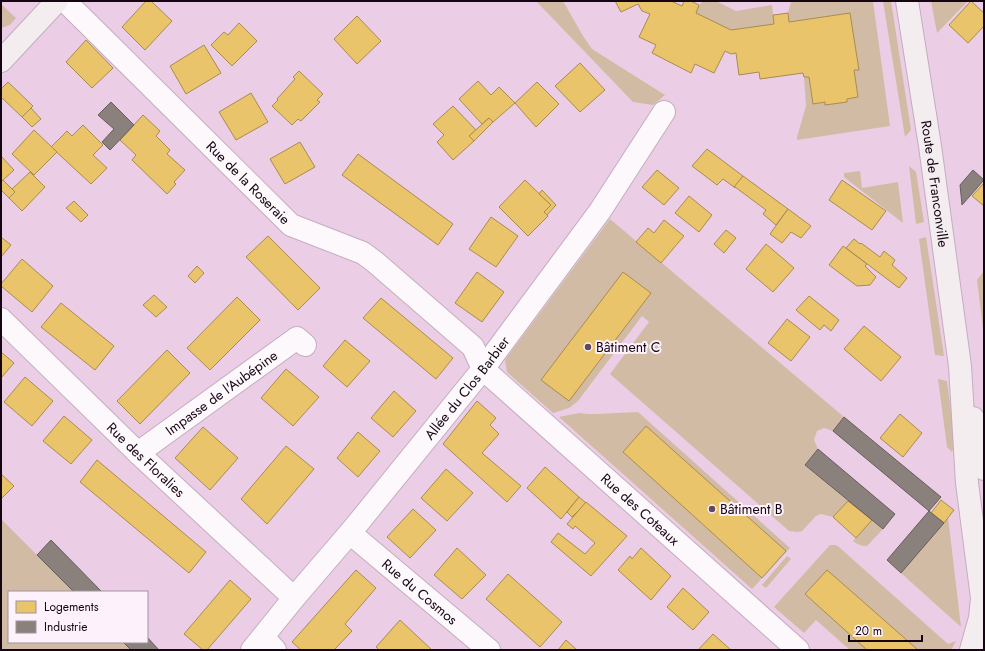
<svg xmlns="http://www.w3.org/2000/svg" width="985" height="651" viewBox="0 0 985 651" font-family="Jost,sans-serif">
<style>
.green{fill:#d2bba4}
.homes{fill:#e9c46a;stroke:#a98b50}
.industry{fill:#8a817c;stroke:#675c5c}
.lines{fill:none;stroke-linecap:round;stroke-linejoin:round}
.street-casing{stroke:#c3adbe;stroke-width:24}
.secondary-casing{stroke:#c3adbe;stroke-width:24}
.street{stroke:#fcf8fb;stroke-width:22}
.secondary{stroke:#f4edef;stroke-width:22}
.poi-dot{fill:#604b5c;stroke:#fdf2fb;stroke-width:1.5}
.labels{text-anchor:middle;stroke-width:4;stroke-linejoin:round;paint-order:stroke}
.street-label{font-size:14px;fill:#150512;stroke:#fdf2fb}
.poi-label{font-size:14px;fill:#150512;stroke:#fdf2fb;text-anchor:start}
</style>
<rect width="100%" height="100%" fill="#ebcee5"/>
<g class="green">
<path d="M536,1H563L583,36L592,49L665,95L653,105L633,102Z"/>
<path d="M703,1H716L736,11L772,5L774,24L731,30L696,13L699,5Z"/>
<path d="M802,1H873L890,126L797,140V137L806,106L804,77H809L813,104L825,102V105L847,102V99L858,97L854,70L859,69L850,13L789,22L788,13L791,2Z"/>
<path d="M883,1H891L911,130L905,137Z"/>
<path d="M931,1H968L937,33Z"/>
<path d="M1,4L16,18L10,25L1,28Z"/>
<path d="M909,166L916,172L924,222L916,224Z"/>
<path d="M860,171L862,188L898,182L903,223L844,177V173Z"/>
<path d="M610,219L844,417L833,431L824,428L817,431L814,440L818,449L805,465L848,501L833,517L821,514L816,516L802,531L798,532L789,531L610,374L649,322L642,316L578,401L569,408L553,413L507,372L505,360Z"/>
<path d="M926,237L944,356L935,355L919,239Z"/>
<path d="M984,271V337L977,280Z"/>
<path d="M938,379L947,381L955,442L952,452L947,447Z"/>
<path d="M638,412L790,548L752,589L559,417L579,413L588,414H597Z"/>
<path d="M948,517L961,627L901,573Z"/>
<path d="M1,519L74,592H9V642H123L131,650H1Z"/>
<path d="M872,520L883,529L867,546C862,546 858,545 853,541Z"/>
<path d="M830,545H836L840,548L948,644L956,641L951,650H850L816,620L804,633L774,607Z"/>
<path d="M787,556L791,559L766,588L762,585Z"/>
</g>
<g class="homes">
<path d="M146,1H151L172,21L145,50L122,27Z"/>
<path d="M615,1H671L682,6L684,1H691L699,5L696,13L731,30L774,24L773,15L781,14L788,13L789,22L850,13L859,70H854L858,97L847,99V102L825,105V102L813,104L809,77H804L803,73L760,79L759,72L739,75L736,53L731,54L725,51L714,73L695,64L691,73L652,53L656,45L639,37L650,14L642,11L638,4L621,12Z"/>
<path d="M971,1L984,13V26L968,43L949,25Z"/>
<path d="M357,16L381,41L357,64L334,39Z"/>
<path d="M239,23L257,41L232,66L211,45L224,32L228,35Z"/>
<path d="M86,40L113,68L92,88L66,62Z"/>
<path d="M204,45L221,73L186,94L170,66Z"/>
<path d="M580,63L605,90L580,112L555,86Z"/>
<path d="M299,71L323,94L317,100L320,102L301,121L298,119L292,125L272,106L278,100L277,99L295,79L293,77Z"/>
<path d="M478,81L491,95L499,87L515,103L493,122L489,118L482,124L459,99Z"/>
<path d="M8,82L33,106L22,117L1,97V89Z"/>
<path d="M537,82L559,104L536,127L515,103Z"/>
<path d="M251,93L268,122L236,140L219,112Z"/>
<path d="M453,106L476,130L469,136L474,141L453,160L437,142L444,135L433,124Z"/>
<path d="M31,108L41,119L32,127L22,117Z"/>
<path d="M143,115L160,131L156,136L170,150L167,154L185,170L174,182L176,184L167,194L132,160L136,155L120,140Z"/>
<path d="M489,118L493,122L474,141L469,136Z"/>
<path d="M83,125L103,145L93,155L107,168L91,184L51,147L67,131L72,136Z"/>
<path d="M34,130L57,152L34,175L12,154Z"/>
<path d="M300,142L315,167L285,184L270,159Z"/>
<path d="M707,149L743,176L735,187H734L723,179L717,185L692,166Z"/>
<path d="M358,154L453,224L438,245L342,175Z"/>
<path d="M1,156L14,170L1,182Z"/>
<path d="M657,170L679,188L664,205L642,187Z"/>
<path d="M30,172L45,187L22,211L9,198L15,192L12,189Z"/>
<path d="M743,176L788,209L776,225L763,214L766,210L735,187V188L734,187Z"/>
<path d="M3,180L15,192L9,198L1,190V182Z"/>
<path d="M525,180L551,205L544,212L548,216L528,236L499,207Z"/>
<path d="M842,180L886,211L872,230L829,200Z"/>
<path d="M984,183V206L972,196Z"/>
<path d="M542,190L556,205L547,215L544,212L551,205L539,194Z"/>
<path d="M689,196L712,215L699,232L675,213Z"/>
<path d="M74,201L88,215L81,222L66,208Z"/>
<path d="M788,209L811,226L801,238L791,232L782,243L770,234Z"/>
<path d="M491,217L518,236L496,267L469,249Z"/>
<path d="M664,220L684,236L661,263L636,242L648,228L654,233Z"/>
<path d="M726,230L736,238L724,253L714,244Z"/>
<path d="M268,236L320,288L298,310L246,257Z"/>
<path d="M1,237L11,245L1,257Z"/>
<path d="M854,239L860,244L861,243L880,257L884,251L895,260L892,265L907,278L899,288L846,248Z"/>
<path d="M766,244L794,268L773,292L746,269Z"/>
<path d="M843,246L867,264L865,266L876,277L870,285L857,286L829,265Z"/>
<path d="M22,259L53,286L32,312L1,286V284Z"/>
<path d="M197,266L204,273L195,283L188,276Z"/>
<path d="M477,272L504,292L482,322L455,303Z"/>
<path d="M623,272L651,293L569,401L541,380Z"/>
<path d="M154,295L167,307L156,317L143,305Z"/>
<path d="M809,296L839,320L831,331L824,325L820,330L796,310Z"/>
<path d="M237,297L260,320L210,370L187,348Z"/>
<path d="M381,298L453,358L436,379L363,318Z"/>
<path d="M61,303L114,346L95,370L41,327Z"/>
<path d="M787,319L810,337L791,361L768,343Z"/>
<path d="M864,326L901,357L881,381L844,349Z"/>
<path d="M345,340L370,361L347,387L323,366Z"/>
<path d="M167,350L190,373L140,424L117,401Z"/>
<path d="M1,352L14,363L1,378Z"/>
<path d="M286,369L319,397L293,426L261,398Z"/>
<path d="M25,377L53,401L32,426L4,402Z"/>
<path d="M394,391L416,411L393,437L371,418Z"/>
<path d="M477,401L496,418L490,425L499,434L482,453L521,486L507,502L443,444Z"/>
<path d="M900,414L922,433L903,457L880,438Z"/>
<path d="M64,416L92,440L71,464L43,441Z"/>
<path d="M646,426L786,551L762,578L623,452Z"/>
<path d="M203,427L238,458L210,490L175,458Z"/>
<path d="M358,432L380,451L358,477L337,458Z"/>
<path d="M286,446L314,469L267,524L241,499Z"/>
<path d="M97,460L206,552L189,573L80,482Z"/>
<path d="M545,467L579,497L561,519L527,488Z"/>
<path d="M446,469L473,493L447,521L421,498Z"/>
<path d="M1,474L14,486L1,499Z"/>
<path d="M579,497L586,503L572,517L567,512Z"/>
<path d="M941,500L954,510L944,523L931,513Z"/>
<path d="M848,501L872,520L856,538L833,517Z"/>
<path d="M586,502L627,536L591,576L551,542L558,533L585,554L595,543L575,526L573,529L567,524Z"/>
<path d="M413,509L436,530L410,558L387,537Z"/>
<path d="M457,548L486,575L462,599L434,575Z"/>
<path d="M641,548L671,576L651,600L618,570L630,556L632,559Z"/>
<path d="M356,570L376,588L345,624L352,631L334,650H301L292,642Z"/>
<path d="M827,570L851,591L918,650H867L805,594Z"/>
<path d="M508,574L562,622L540,647L486,599Z"/>
<path d="M230,580L251,599L207,650H203L184,634Z"/>
<path d="M683,588L709,612L693,630L667,607Z"/>
<path d="M400,620L417,636L432,650H379L376,647Z"/>
<path d="M713,634L731,650H698Z"/>
<path d="M566,640L577,650H558Z"/>
</g>
<g class="industry">
<path d="M111,102L134,125L110,150L102,142L114,129L98,115Z"/>
<path d="M973,170L984,180L962,205L960,185Z"/>
<path d="M844,417L941,497L929,511L833,431Z"/>
<path d="M818,449L895,514L883,529L805,465Z"/>
<path d="M929,511L944,523L901,573L887,560Z"/>
<path d="M51,540L102,592H74L37,555Z"/>
<path d="M147,637L159,650H131L123,642H147Z"/>
</g>
<g class="lines">
<g class="street-casing">
<g id="street">
<path id="s1" d="M65,1L291,225L363,253L375,262L473,347L483,369L798,650"/>
<path id="s2" d="M1,319L138,453L294,598"/>
<path id="s3" d="M138,453L297,338L305,345"/>
<path id="s4" d="M350,533L489,650"/>
<path d="M263,637L275,650"/>
<path id="s5" d="M252,650L294,598L354,528L483,369L600,211L664,112"/>
</g>
</g>
<g class="secondary-casing">
<g id="secondary">
<path id="s6" d="M907,1L930,146L960,366L967,483L982,598L980,618L971,650"/>
<path d="M1,61L57,1"/>
<path d="M973,418L979,441L984,469"/>
</g>
</g>
<use href="#street" class="street"/>
<use href="#secondary" class="secondary"/>
</g>
<g class="poi-dot">
<circle cx="588" cy="347" r="4"/>
<circle cx="712" cy="509" r="4"/>
</g>
<g class="labels">
<g class="street-label">
<text dy="5" stroke="none"><textPath href="#s1" startOffset="258">Rue de la Roseraie</textPath></text>
<text dy="5" stroke="none"><textPath href="#s6" startOffset="185">Route de Franconville</textPath></text>
<text dy="5" stroke="none"><textPath href="#s5" startOffset="339">Allée du Clos Barbier</textPath></text>
<text dy="5" stroke="none"><textPath href="#s3" startOffset="103">Impasse de l'Aubépine</textPath></text>
<text dy="5" stroke="none"><textPath href="#s2" startOffset="202">Rue des Floralies</textPath></text>
<text dy="5" stroke="none"><textPath href="#s1" startOffset="775">Rue des Coteaux</textPath></text>
<text dy="5" stroke="none"><textPath href="#s4" startOffset="91">Rue du Cosmos</textPath></text>
</g>
<g class="poi-label">
<text x="596" y="352">Bâtiment C</text>
<text x="720" y="514">Bâtiment B</text>
</g>
</g>
<rect width="985" height="651" fill="none" stroke="#150512" stroke-width="4"/>
<rect x="8" y="591" width="140" height="52" fill="#fdf2fb" stroke="#a0939e"/>
<rect x="16" y="601" width="20" height="12" fill="#e9c46a" stroke="#a0939e"/>
<text x="44" y="611" font-size="12" fill="#150512">Logements</text>
<rect x="16" y="621" width="20" height="12" fill="#8a817c" stroke="#a0939e"/>
<text x="44" y="631" font-size="12" fill="#150512">Industrie</text>
<path d="M849 635v6h73v-6" fill="none" stroke="#150512" stroke-width="2"/>
<text x="855" y="635" font-size="12" fill="#150512" stroke="#fdf2fb" stroke-width="3" paint-order="stroke">20 m</text>
</svg>
